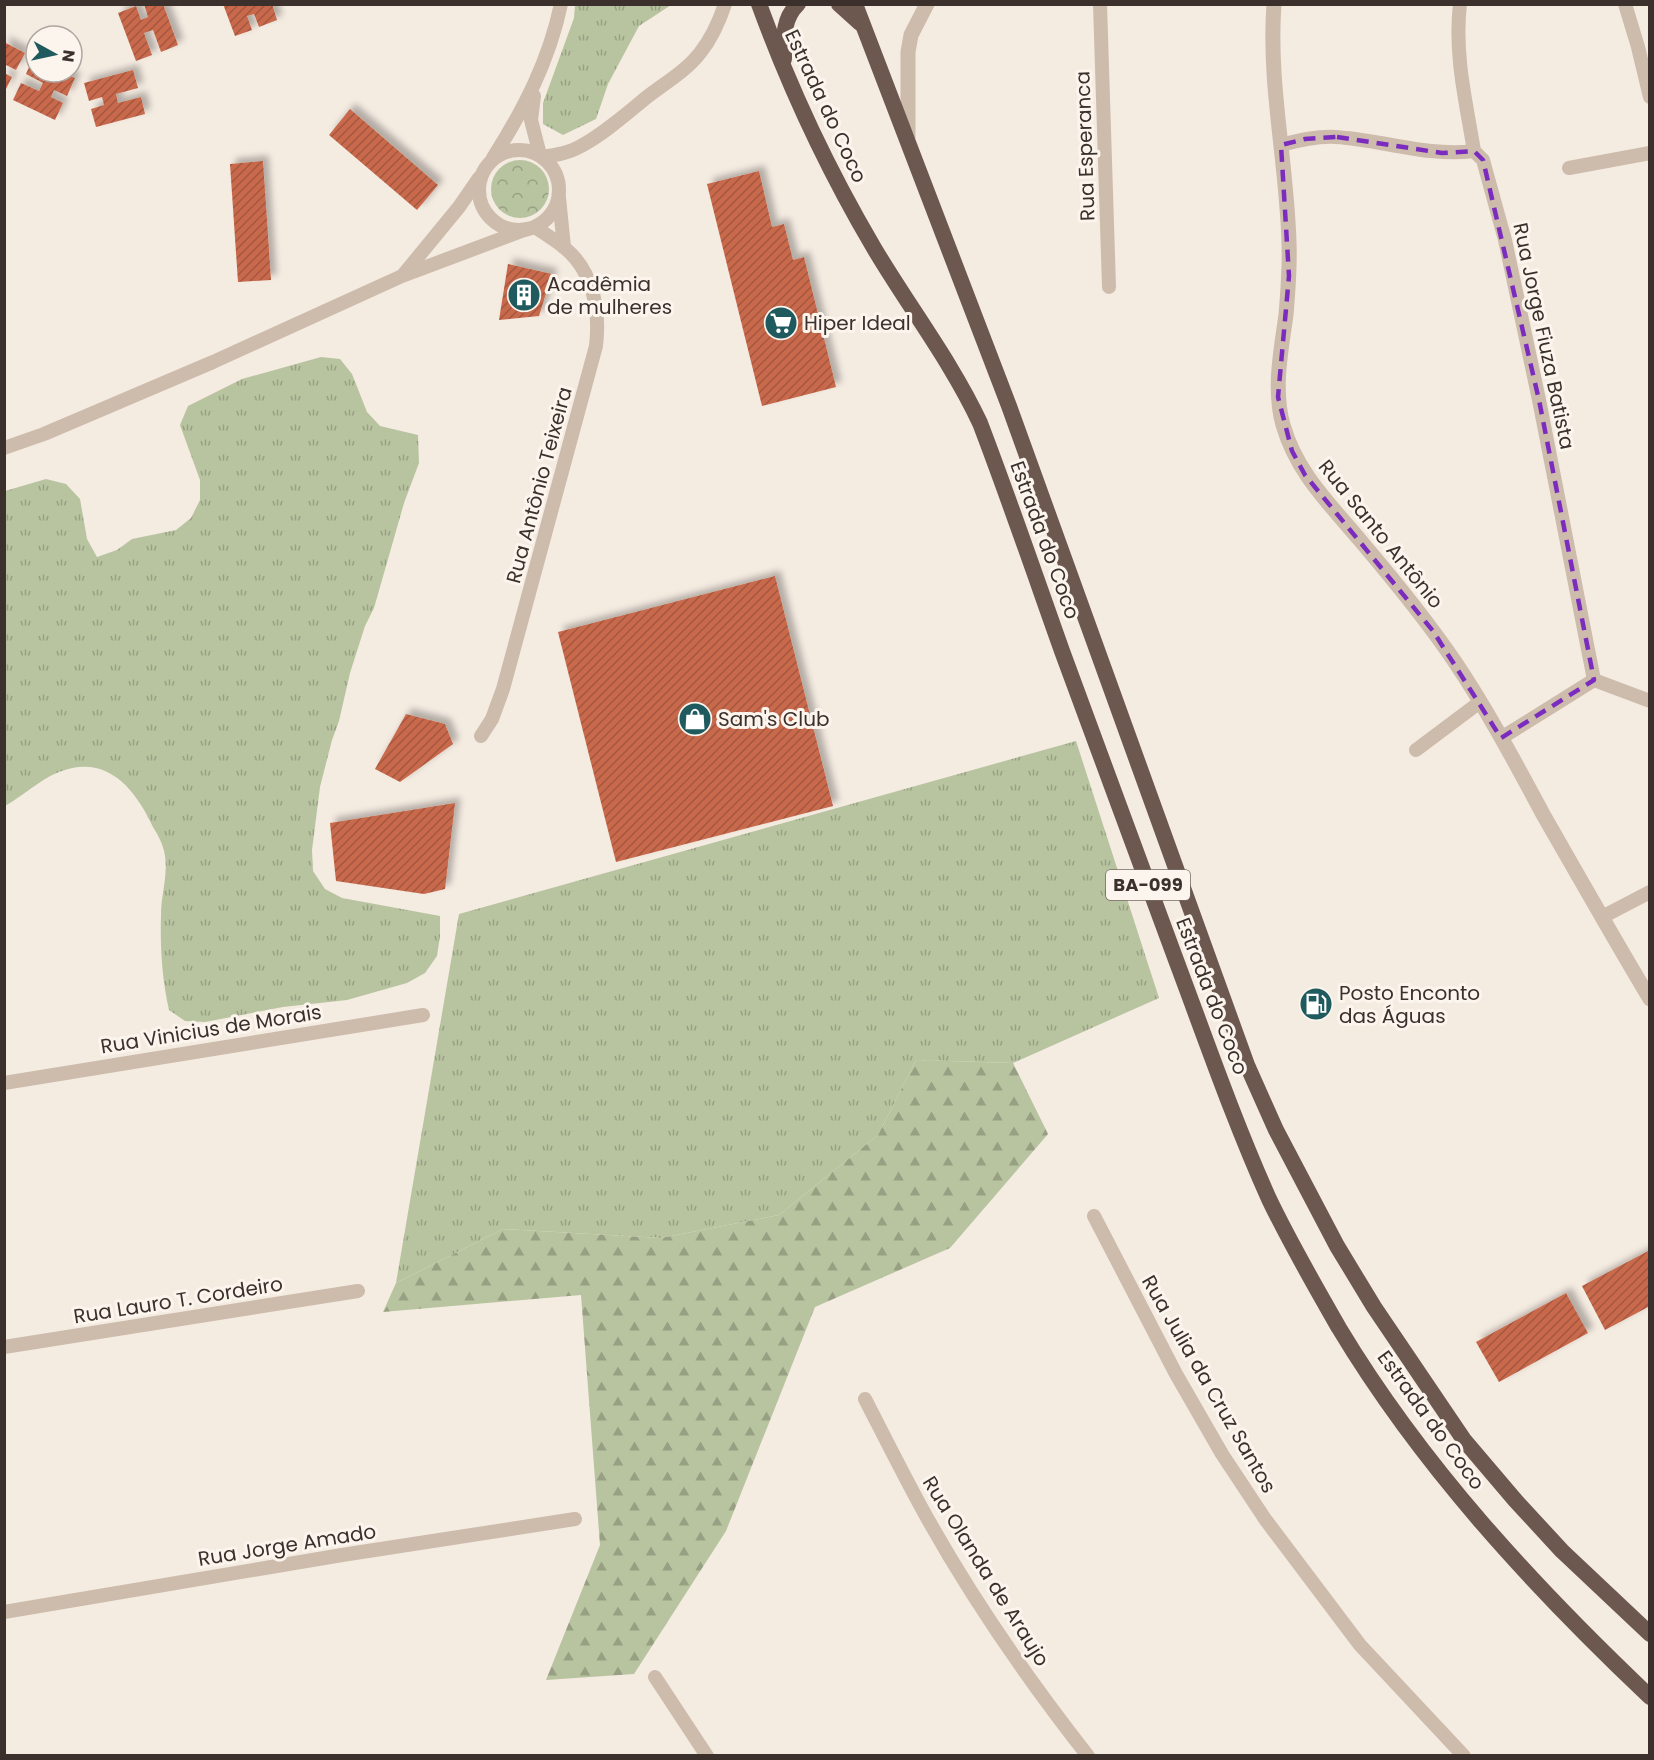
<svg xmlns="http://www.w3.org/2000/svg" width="1654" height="1760" viewBox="0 0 1654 1760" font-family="Poppins,sans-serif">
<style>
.grass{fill:url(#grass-tufts)}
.forest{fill:url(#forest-firs)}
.park{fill:url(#park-crowns)}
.building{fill:url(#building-hatch);filter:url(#shadow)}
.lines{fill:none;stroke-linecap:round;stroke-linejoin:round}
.minor{stroke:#cdbbac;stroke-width:14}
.tertiary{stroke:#cdbbac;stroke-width:15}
.trunk{stroke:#6c584f;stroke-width:16}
.marked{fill:none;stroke:#7b2cbf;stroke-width:4.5;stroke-dasharray:12 8;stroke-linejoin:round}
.labels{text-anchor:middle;stroke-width:6;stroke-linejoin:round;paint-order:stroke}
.shield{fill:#fbf5ee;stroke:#756b66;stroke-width:1.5}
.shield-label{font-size:18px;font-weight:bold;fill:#3b302b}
.street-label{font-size:20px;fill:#3b302b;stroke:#fbf5ee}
.poi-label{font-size:20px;fill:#3b302b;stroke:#fbf5ee;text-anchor:start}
</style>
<defs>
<pattern id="grass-tufts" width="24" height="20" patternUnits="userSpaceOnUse" patternTransform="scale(1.5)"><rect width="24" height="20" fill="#b8c4a0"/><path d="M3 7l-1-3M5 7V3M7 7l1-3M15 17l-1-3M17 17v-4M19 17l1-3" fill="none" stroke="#97a083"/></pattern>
<pattern id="forest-firs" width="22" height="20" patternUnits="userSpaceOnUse" patternTransform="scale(1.5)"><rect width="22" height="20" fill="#b8c4a0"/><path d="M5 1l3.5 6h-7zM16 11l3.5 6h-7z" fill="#97a083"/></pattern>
<pattern id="park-crowns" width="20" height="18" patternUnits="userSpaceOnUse" patternTransform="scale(1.5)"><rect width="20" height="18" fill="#b8c4a0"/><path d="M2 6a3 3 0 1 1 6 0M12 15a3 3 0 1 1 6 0" fill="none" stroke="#97a083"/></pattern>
<pattern id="building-hatch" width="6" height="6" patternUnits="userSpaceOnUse" patternTransform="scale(1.5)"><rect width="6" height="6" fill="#c8694b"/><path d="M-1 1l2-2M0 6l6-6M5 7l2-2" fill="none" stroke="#a4573f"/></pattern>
<filter id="shadow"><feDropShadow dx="5.5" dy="-5.5" stdDeviation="3" flood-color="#0004"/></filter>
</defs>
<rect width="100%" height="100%" fill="#f4ebe1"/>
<g class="grass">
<path d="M575,5H671L639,26L608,84L596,119L563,135L543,124V103L574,18Z"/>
<path d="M321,357L340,359L352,374L367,412L380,426L418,435L419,463L404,503L374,608L365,626L350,673L339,721L332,740L320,787L312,850L313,871L325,889L342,898L440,916V936L437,956L425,973L407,983L347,1000L283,1007L205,1022L185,1021L169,1010C162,979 160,947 161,915C161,895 168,876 165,856C164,846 158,835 153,827C135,788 106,753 59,772C39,780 23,796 5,806V491L46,479L66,484L80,499L87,539L97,557L117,550L132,539L176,530L191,518L200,500V480L180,425L188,406L242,379Z"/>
<path d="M1076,741L1159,998L1013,1063L916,1060L878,1135L779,1215L661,1238L503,1229L396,1283L459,914Z"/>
</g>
<path class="forest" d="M916,1060L1013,1063L1048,1134L950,1248L815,1307L726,1531L634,1674L546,1680L600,1545L581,1295L383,1312L396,1283L503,1229L661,1238L779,1215L878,1135Z"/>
<circle class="park" cx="520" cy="189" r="29"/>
<g class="building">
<path d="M144,4H163L178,45L161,52L153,30L144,33L152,55L136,61L118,13L136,6L141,20L148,17Z"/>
<path d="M223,4H272L277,20L259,27L254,14L247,16L252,30L235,36Z"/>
<path d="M4,42L25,53L16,70L4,64Z"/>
<path d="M33,58L36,60V72H62L75,78L67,96L54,90L51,97L63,103L55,120L13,100L21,83L39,91L43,83L26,74Z"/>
<path d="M133,70L138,88L116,94L118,103L141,97L145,114L96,127L91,109L104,105L102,97L89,101L84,83Z"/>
<path d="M4,73L12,77L4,93Z"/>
<path d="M350,109L438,185L417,210L329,135Z"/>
<path d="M263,161L271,280L238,282L230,164Z"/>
<path d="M759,171L772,227L784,224L793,260L804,257L836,387L762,406L707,184Z"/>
<path d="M508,264L552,274L539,316L499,320Z"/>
<path d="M775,576L833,806L616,862L558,632Z"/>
<path d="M406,714L445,724L453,744L400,782L375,769Z"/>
<path d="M455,803L445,889L424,894L336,881L330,823Z"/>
<path d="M1650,1250V1306L1605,1330L1582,1286Z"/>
<path d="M1566,1293L1588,1333L1499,1382L1476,1342Z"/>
</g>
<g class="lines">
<g class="minor">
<path d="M1100,4L1109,287"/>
<path d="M1460,4C1454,54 1466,102 1474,151L1483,160L1505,240L1539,400L1594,680"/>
<path d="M1625,4L1638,47L1650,97"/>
<path d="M534,96L531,120L540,155"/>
<path d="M1281,145C1300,140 1317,136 1336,137C1383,140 1427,157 1474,151"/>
<circle cx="519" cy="190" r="40"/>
<path d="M542,157C556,155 569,153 581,146C605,133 626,114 647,97C665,83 686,71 700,53C712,38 719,22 725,4"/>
<path d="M493,158C524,109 549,61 561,4"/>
<path d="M1569,168L1650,153"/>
<path d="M559,198L564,247"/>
<path d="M404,274L459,207L479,178"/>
<path d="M4,448L44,434L213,362L402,276L527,229"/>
<path d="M1594,680L1650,701"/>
<path d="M481,736L492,719L503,689L596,346C600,312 594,273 566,249C557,241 545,234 535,227"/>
<path d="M1501,738L1594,680"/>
<path d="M1416,750L1480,702"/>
<path d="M1602,917L1650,892"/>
<path d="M4,1083L423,1015"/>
<path d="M1094,1216L1176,1374L1222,1454L1265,1519L1360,1645L1464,1756"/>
<path d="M4,1347L358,1291"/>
<path d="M865,1399C883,1434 901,1470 920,1505C968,1593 1026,1677 1088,1756"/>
<path d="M4,1612L342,1555L575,1519"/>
<path d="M655,1677L707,1756"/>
</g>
<g class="tertiary">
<path d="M1274,4C1268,84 1287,163 1289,243C1290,267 1288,291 1286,315C1281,351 1273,389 1283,425C1297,473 1328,502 1359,539C1393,579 1426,619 1455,662C1488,711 1516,764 1544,816C1579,877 1614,939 1650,999"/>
<path d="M908,137V52L911,35L927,4"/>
</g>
<g class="trunk">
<path d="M759,4C790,89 828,170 874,248C909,307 951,361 980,423C1009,499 1035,575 1062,651C1099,754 1137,857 1176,960C1206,1040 1234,1121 1269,1199C1290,1243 1315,1286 1339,1328C1422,1466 1533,1586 1650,1697"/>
<path d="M839,4L860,23"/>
<path d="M855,4L1009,406L1247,1065L1276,1130L1337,1246L1374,1307L1464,1440L1515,1500L1562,1551L1650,1634"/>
<path d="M784,59C784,40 782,19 798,4"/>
</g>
</g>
<path class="marked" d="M1337,137L1442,153L1474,151L1483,160L1539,400L1594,680L1501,738L1433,631L1305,475L1292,451L1278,397L1289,276L1281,145L1305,139Z"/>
<defs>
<g id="building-disc" transform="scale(1.725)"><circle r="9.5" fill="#1f5a5e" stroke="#fbf5ee"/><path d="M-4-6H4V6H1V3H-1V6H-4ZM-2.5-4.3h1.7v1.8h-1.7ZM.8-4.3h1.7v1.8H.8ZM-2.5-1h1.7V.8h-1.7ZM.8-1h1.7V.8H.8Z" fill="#fff"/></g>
<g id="supermarket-disc" transform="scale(1.725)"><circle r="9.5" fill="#1f5a5e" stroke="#fbf5ee"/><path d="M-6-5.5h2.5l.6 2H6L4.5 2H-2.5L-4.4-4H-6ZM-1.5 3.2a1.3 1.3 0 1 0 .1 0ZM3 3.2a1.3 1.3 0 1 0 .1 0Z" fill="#fff"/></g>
<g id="shop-disc" transform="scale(1.725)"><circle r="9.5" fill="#1f5a5e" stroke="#fbf5ee"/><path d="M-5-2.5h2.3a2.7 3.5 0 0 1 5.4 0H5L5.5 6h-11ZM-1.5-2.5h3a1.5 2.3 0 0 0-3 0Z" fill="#fff"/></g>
<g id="fuel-disc" transform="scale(1.725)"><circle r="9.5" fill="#1f5a5e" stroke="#fbf5ee"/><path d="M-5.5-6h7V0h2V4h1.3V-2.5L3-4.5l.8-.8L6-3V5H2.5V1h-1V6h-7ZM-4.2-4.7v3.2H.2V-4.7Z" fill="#fff"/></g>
</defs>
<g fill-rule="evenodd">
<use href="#building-disc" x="524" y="295"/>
<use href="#supermarket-disc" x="781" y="323"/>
<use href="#shop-disc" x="695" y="719"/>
<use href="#fuel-disc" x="1316" y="1004"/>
</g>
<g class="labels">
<rect class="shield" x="1106" y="870" width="84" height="30" rx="4.5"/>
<g class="shield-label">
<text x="1148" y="891">BA-099</text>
</g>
<g class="street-label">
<text transform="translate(826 106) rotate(65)" y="7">Estrada do Coco</text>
<text transform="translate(1085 146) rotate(-92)" y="7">Rua Esperanca</text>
<text transform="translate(1544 336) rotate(78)" y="7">Rua Jorge Fiuza Batista</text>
<text transform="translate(539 485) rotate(-75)" y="7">Rua Antônio Teixeira</text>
<text transform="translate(1381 534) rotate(51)" y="7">Rua Santo Antônio</text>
<text transform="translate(1045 540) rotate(70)" y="7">Estrada do Coco</text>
<text transform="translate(1212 996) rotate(69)" y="7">Estrada do Coco</text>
<text transform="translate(211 1029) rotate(-9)" y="7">Rua Vinicius de Morais</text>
<text transform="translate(178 1300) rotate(-9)" y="7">Rua Lauro T. Cordeiro</text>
<text transform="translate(1209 1384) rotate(60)" y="7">Rua Julia da Cruz Santos</text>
<text transform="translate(1431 1420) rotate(54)" y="7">Estrada do Coco</text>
<text transform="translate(287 1545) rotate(-9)" y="7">Rua Jorge Amado</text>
<text transform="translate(986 1571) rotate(58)" y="7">Rua Olanda de Araujo</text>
</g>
<g class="poi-label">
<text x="547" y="291">Acadêmia<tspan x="547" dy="23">de mulheres</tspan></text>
<text x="804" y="330">Hiper Ideal</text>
<text x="718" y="726">Sam's Club</text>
<text x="1339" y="1000">Posto Enconto<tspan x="1339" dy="23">das Águas</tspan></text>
</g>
</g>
<rect width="1654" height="1760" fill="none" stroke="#3b302b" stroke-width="12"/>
<g transform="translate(54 54) rotate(98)"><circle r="28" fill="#fbf5ee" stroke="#aea6a0" stroke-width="1.5"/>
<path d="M0-4.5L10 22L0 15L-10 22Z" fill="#1f5a5e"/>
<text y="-9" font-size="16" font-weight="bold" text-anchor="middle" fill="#3b302b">N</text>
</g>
</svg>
